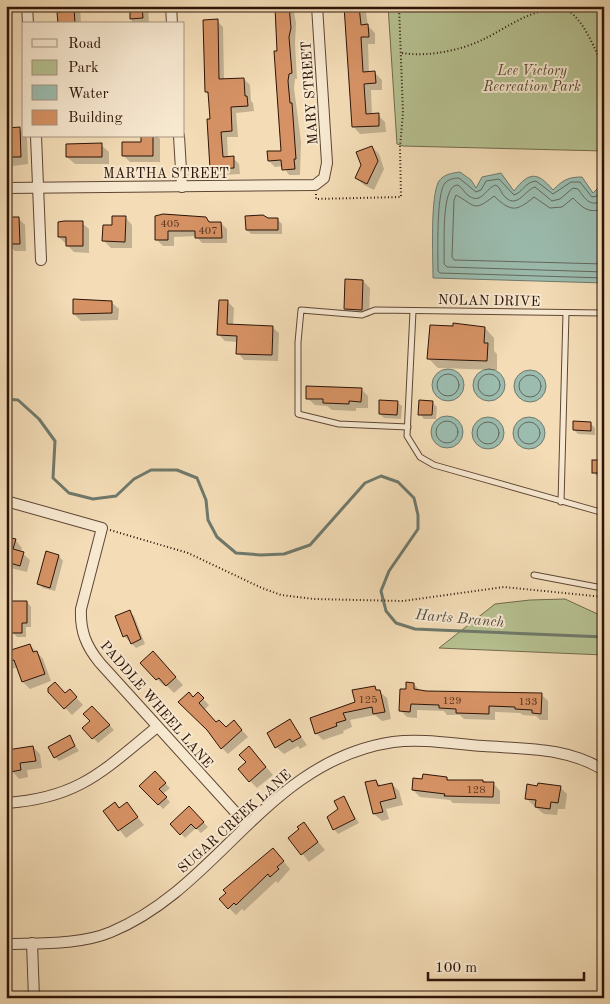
<svg xmlns="http://www.w3.org/2000/svg" width="610" height="1004" viewBox="0 0 610 1004" font-family="'Old Standard TT',serif">
<style>
.green{fill:#b6c191;stroke:#726a4c}
.water{fill:#9bbcaf;stroke:#6f796c}
.shadow{fill:#0003}
.lines{fill:none;stroke-linecap:round;stroke-linejoin:round}
.shore{stroke:#64685c;stroke-width:1}
.stream{stroke:#6f796c;stroke-width:3}
.building{fill:#d69264;stroke:#2d1408}
.lane-casing{stroke:#5e4634;stroke-width:7}
.street-casing{stroke:#5e4634;stroke-width:12}
.path{stroke:#2d1408;stroke-width:2;stroke-dasharray:1 2.5;stroke-linecap:butt}
.lane{stroke:#f7e8d0;stroke-width:5}
.street{stroke:#f7e8d0;stroke-width:10}
.labels{text-anchor:middle;stroke-width:4;stroke-linejoin:round;paint-order:stroke}
.number-label{font-size:11px;fill:#57341f}
.park-label{font-size:14px;font-style:italic;fill:#564831;stroke:#f7e8d0}
.street-label{font-size:14px;fill:#2d1408;stroke:#f7e8d0}
.water-label{font-size:15px;font-style:italic;fill:#544f42;stroke:#f7e8d0}
</style>
<rect width="100%" height="100%" fill="#f3dcb6"/>
<filter id="stains"><feTurbulence type="fractalNoise" baseFrequency=".004" numOctaves="4"/><feColorMatrix values="0 0 0 0 .2 0 0 0 0 .09 0 0 0 0 .02 0 0 0 .5 -.17"/></filter>
<radialGradient id="worn" r=".72"><stop offset=".6" stop-color="#630" stop-opacity="0"/><stop offset="1" stop-color="#630" stop-opacity=".3"/></radialGradient>
<g class="green">
<path d="M388,6H604V151L403,146L397,144Z"/>
<path d="M565,599L604,617V655L439,648L495,604L530,600Z"/>
</g>
<g class="water">
<path d="M460,172L471,180L476,188L482,177L501,173L514,191C529,171 538,172 553,190C563,180 568,177 582,177L593,193L604,182V283L433,278C433,258 430,195 439,181C444,174 453,173 460,172Z"/>
<circle cx="448" cy="385" r="16"/>
<circle cx="489" cy="385" r="16"/>
<circle cx="530" cy="386" r="16"/>
<circle cx="447" cy="432" r="16"/>
<circle cx="488" cy="433" r="16"/>
<circle cx="529" cy="433" r="16"/>
</g>
<g class="shadow">
<path d="M62,6H80L81,24H59Z"/>
<path d="M131,6H148L149,24H132Z"/>
<path d="M205,6H221V10H209Z"/>
<path d="M276,6H293L296,23L295,44L297,79H295L294,88L301,142L300,175H289L283,166L275,167L269,161L282,152Z"/>
<path d="M346,6H365L368,26L375,33V44H368L369,73H375L382,80V90H371L372,115H378L385,122L386,132L360,134L353,126Z"/>
<path d="M217,21L223,27L224,80L244,79L250,85L251,101L253,103L254,111L236,113L238,137H227L228,158H233L239,164L240,174L218,175L211,168V120L209,95L206,92Z"/>
<path d="M6,64L9,66L11,99H6Z"/>
<path d="M6,129H20L24,136H27L28,164L6,167Z"/>
<path d="M142,136H157L160,139V162H130L123,155L142,144Z"/>
<path d="M101,145L109,152V164H75L67,157Z"/>
<path d="M372,147L379,154L384,169L374,190L364,185L356,178Z"/>
<path d="M184,215L187,218H206L211,223H221L227,229V243H202L196,236L174,237V246H163L157,240L156,217Z"/>
<path d="M125,217L132,225V248H111L104,241L113,227Z"/>
<path d="M18,218L25,225L26,251H15L8,244Z"/>
<path d="M277,219L282,224V234H251L247,230Z"/>
<path d="M82,223L89,229V253L74,252L59,237Z"/>
<path d="M363,281L370,288L369,317L352,316L345,309Z"/>
<path d="M111,302L119,309L118,320L81,321L74,314Z"/>
<path d="M228,302L234,308L233,326L272,327L279,333L278,361L244,360L238,353V342L225,341L218,334Z"/>
<path d="M485,328L494,338V351L497,354V370L438,368L428,358Z"/>
<path d="M361,389L368,396V408H356V411L332,410L327,406L315,405L307,398Z"/>
<path d="M397,402L402,406L401,419L384,418L380,414Z"/>
<path d="M432,402L437,407L436,419H424L420,414Z"/>
<path d="M590,423L595,428V435L578,434L574,430Z"/>
<path d="M604,462V477H598L594,473Z"/>
<path d="M6,538L15,540L22,548L21,552L30,560L27,572L6,567Z"/>
<path d="M59,556L63,561L55,591L43,588L38,583Z"/>
<path d="M27,602L31,607V627H26V637H17L12,632Z"/>
<path d="M129,612L134,616L145,644L136,648L124,636Z"/>
<path d="M30,645L43,659L51,681L30,689L23,682L18,667L8,670L6,668V653Z"/>
<path d="M160,660L183,685L174,693L166,685L164,686L142,663Z"/>
<path d="M414,684L420,691L541,694L548,701V720H540L536,716L523,715L520,713L495,712V720L464,719L460,715H447L444,711L417,710V718L407,717L401,711L407,690Z"/>
<path d="M374,687L387,698L391,719L382,721L375,715L350,720L352,727L343,731L344,733L323,740L316,733L311,719L356,703Z"/>
<path d="M49,691L65,695L70,691L83,705L72,715Z"/>
<path d="M198,694L209,705L204,710L216,723L226,729L240,728L248,737L228,754L222,748L193,698Z"/>
<path d="M92,707L114,730L98,743L84,728L92,721Z"/>
<path d="M604,708V720L599,716Z"/>
<path d="M290,721L307,745L300,749L298,746L284,754L276,747Z"/>
<path d="M69,737L79,751L59,761L55,757Z"/>
<path d="M33,747L40,754L42,768L27,770L28,777L19,779L12,771Z"/>
<path d="M256,755L273,775L257,788L250,781Z"/>
<path d="M155,773L170,788L163,794L170,802L163,809L141,786Z"/>
<path d="M447,778L449,781H482L493,783L500,791V804L453,803L450,800L420,797L413,790L423,780Z"/>
<path d="M376,781L382,787L392,784L399,791L403,805L386,809L389,819L382,821L374,814L367,783Z"/>
<path d="M538,787H560L567,794L565,809H558L557,815L544,814L534,806L526,798Z"/>
<path d="M343,798L359,823L338,834L334,829Z"/>
<path d="M127,804L144,825L126,838L105,811L120,809Z"/>
<path d="M189,808L208,827L201,833L196,828L185,838L172,824Z"/>
<path d="M303,824L325,850L309,862L290,838L301,829Z"/>
<path d="M280,857L290,869L278,883L276,881L244,911L242,909L236,915L221,900Z"/>
<path d="M6,985H7L8,998H6Z"/>
</g>
<g class="lines">
<g class="shore">
<path d="M604,188L597,196L592,197L580,182H571L553,194L536,181C525,182 523,192 514,195L499,179L486,181L481,190L476,192L459,178C454,178 449,179 445,183C436,193 438,255 438,271L440,273L604,278"/>
<path d="M604,198C592,210 585,199 578,189L573,188L560,199L552,201L535,187C525,190 518,208 506,198C501,194 501,188 496,185C486,187 482,205 469,196C464,193 463,188 458,185C440,184 445,250 444,264L447,267L604,272"/>
<path d="M604,208C589,215 582,207 573,198L562,207L550,208L534,197C516,212 511,212 494,196C473,213 475,205 456,195L454,200L452,257L454,260L604,264"/>
<circle cx="448" cy="385" r="11"/>
<circle cx="489" cy="385" r="11"/>
<circle cx="530" cy="386" r="11"/>
<circle cx="447" cy="432" r="11"/>
<circle cx="488" cy="433" r="11"/>
<circle cx="529" cy="433" r="11"/>
</g>
<path class="stream" d="M6,399L18,400L39,419L55,441L53,478L69,493L93,499L116,496L134,479L151,470H177L197,478L206,500L208,520L217,537L236,553L261,555L284,554L310,545L365,483L381,476L398,482L414,498L418,515V529L389,571L381,591L386,611L396,623L415,629L438,630L604,637"/>
</g>
<g class="building">
<path d="M61,6H74L75,24H58L57,12H61Z"/>
<path d="M130,6H142L143,18L130,19Z"/>
<path d="M289,6L291,28L289,37L292,73L289,74L288,81L290,103H292L296,159H294L295,169L282,170L281,160L268,161L267,151H281L274,51H277L275,7Z"/>
<path d="M344,6H359L361,25L368,24L369,37H361L363,72L375,71L376,83L364,84L366,114L379,113V126L352,127Z"/>
<path d="M218,19L219,79L244,78L245,96H247L248,106L231,107L232,131L221,132L223,157L234,156V168L210,169L207,119H210L208,92H205L203,20Z"/>
<path d="M20,127L21,157H6V128Z"/>
<path d="M141,136H153V156H122V142H141Z"/>
<path d="M102,143V157H66V144Z"/>
<path d="M372,146L378,161L367,184L355,178L361,165L356,152Z"/>
<path d="M163,214L206,217L209,222H221L222,238H195V231H168V240H155V216Z"/>
<path d="M263,215L268,218H278V230H246L245,216Z"/>
<path d="M112,216H126L125,242L102,241L103,225H112Z"/>
<path d="M6,217H19L20,244H6Z"/>
<path d="M64,221H83V246H66V237H58V222Z"/>
<path d="M345,279L363,280L362,310L344,309Z"/>
<path d="M73,299L112,301V313L73,314Z"/>
<path d="M219,300H228L227,324L273,326L272,355L236,354L237,336L217,335Z"/>
<path d="M453,323L485,327L484,343H488L487,361L427,359L430,325L453,326Z"/>
<path d="M306,386L362,388L361,402L349,401V404L323,403V399H306Z"/>
<path d="M379,400L398,401L397,415L379,414Z"/>
<path d="M419,400L433,401L432,415H418Z"/>
<path d="M573,421L591,422V431L573,430Z"/>
<rect x="592" y="460" width="12" height="13"/>
<path d="M6,537L16,539L13,549L24,552L20,566L10,563L6,565Z"/>
<path d="M46,551L59,555L50,588L37,584Z"/>
<path d="M10,601H27V623H22V633H11Z"/>
<path d="M130,610L141,639L131,644L127,635L123,637L115,616Z"/>
<path d="M30,644L33,652L37,651L45,674L22,682L14,660L11,661V650Z"/>
<path d="M153,651L176,677L166,686L159,678L156,680L140,663Z"/>
<path d="M55,682L65,693L70,689L77,697L64,709L48,692V688Z"/>
<path d="M406,682L414,683V689L426,691L542,693L541,714L532,713V710L515,709V707L489,706V714L456,713V709L439,708V705L411,704L410,712L399,711L400,689H406Z"/>
<path d="M375,686L376,690H380L385,712L373,714L372,707L343,713L346,720L336,723L337,726L315,734L310,718L355,702L352,690Z"/>
<path d="M189,692L193,697L198,692L204,698L199,703L216,722L219,720L226,727L234,720L242,730L221,749L207,730L178,702Z"/>
<path d="M92,706L110,725L92,739L82,728L90,721L83,714Z"/>
<path d="M290,719L301,737L292,742L290,739L275,748L267,733Z"/>
<path d="M70,735L75,746L54,758L48,747Z"/>
<path d="M33,746L36,761L20,763L21,770L10,772L7,750Z"/>
<path d="M249,746L266,767L249,782L238,769L246,762L239,755Z"/>
<path d="M155,771L166,783L159,789L167,797L158,805L139,786Z"/>
<path d="M423,774L447,777V780H483V782H494L493,797L444,796L445,794L412,790L413,778L422,779Z"/>
<path d="M376,780L378,786L392,783L396,798L380,802L383,812L373,814L365,782Z"/>
<path d="M538,783L561,786L558,803L551,802L550,809L535,807L536,800L525,799L527,784L537,786Z"/>
<path d="M344,796L355,819L333,830L327,817L338,809L334,801Z"/>
<path d="M115,802L119,808L127,802L138,817L118,831L103,811Z"/>
<path d="M189,806L204,822L196,829L191,824L180,835L170,824Z"/>
<path d="M304,822L318,842L301,855L288,838L299,829L297,827Z"/>
<path d="M273,848L284,861L277,867L279,869L270,877L268,874L236,905L234,903L228,909L219,899L226,893L223,890Z"/>
</g>
<g class="lines">
<g class="lane-casing">
<g id="lane">
<path d="M413,311L407,436L420,457L434,465L604,513"/>
<path d="M408,427L339,424L298,414V342L301,310L362,315L375,310L604,313"/>
<path d="M561,502L566,313"/>
<path d="M534,575L597,587L604,586"/>
</g>
</g>
<g class="street-casing">
<g id="street">
<path d="M27,6L28,24"/>
<path d="M171,6L172,24"/>
<path d="M36,136L41,260"/>
<path d="M179,136L182,187"/>
<path d="M6,188L315,185L324,178L327,163L317,6"/>
<path d="M6,501L102,528L81,609C80,631 86,646 100,663L247,825"/>
<path d="M6,803C79,798 103,771 157,727"/>
<path d="M32,943L34,998"/>
<path d="M6,944C40,943 80,945 111,932C220,887 266,761 393,742C422,738 454,744 483,746C527,749 565,747 604,770"/>
</g>
</g>
<g class="path">
<path d="M402,53C427,57 460,51 484,39C507,28 543,0 570,12C586,24 594,49 604,67"/>
<path d="M316,194V199L401,197L400,147L403,113L399,6"/>
<path d="M110,530L188,553L262,588L281,595L314,599L403,601L504,587L604,597"/>
</g>
<use href="#lane" class="lane"/>
<use href="#street" class="street"/>
</g>
<g class="labels">
<g class="number-label">
<text x="170" y="227">405</text>
<text x="208" y="234">407</text>
<text x="368" y="703">125</text>
<text x="452" y="704">129</text>
<text x="528" y="705">133</text>
<text x="476" y="793">128</text>
</g>
<g class="park-label">
<text x="532" y="75">Lee Victory<tspan x="532" dy="16">Recreation Park</tspan></text>
</g>
<g class="street-label">
<text transform="translate(309 93) rotate(-94)" y="5">MARY STREET</text>
<text x="166" y="178">MARTHA STREET</text>
<text transform="translate(489 300) rotate(1)" y="5">NOLAN DRIVE</text>
<text transform="translate(157 704) rotate(49)" y="5">PADDLE WHEEL LANE</text>
<text transform="translate(234 821) rotate(-42)" y="5">SUGAR CREEK LANE</text>
</g>
<g class="water-label">
<text transform="translate(460 618) rotate(5)" y="5">Harts Branch</text>
</g>
</g>
<rect width="610" height="1004" fill="none" stroke="#f3dcb6" stroke-width="25"/>
<rect x="8" y="8" width="595" height="989" fill="none" stroke="#2d1408" stroke-width="2.5"/>
<rect x="12" y="12" width="585" height="979" fill="none" stroke="#2d1408"/>
<rect x="22" y="22" width="162" height="115" fill="#f7e8d0" stroke="#a69380"/>
<rect x="32" y="39" width="25" height="8" fill="#f7e8d0" stroke="#a69380"/>
<text x="68" y="48" font-size="15" fill="#2d1408">Road</text>
<rect x="32" y="60" width="25" height="15" fill="#b6c191" stroke="#a69380"/>
<text x="68" y="72" font-size="15" fill="#2d1408">Park</text>
<rect x="32" y="85" width="25" height="15" fill="#9bbcaf" stroke="#a69380"/>
<text x="68" y="98" font-size="15" fill="#2d1408">Water</text>
<rect x="32" y="110" width="25" height="15" fill="#d69264" stroke="#a69380"/>
<text x="68" y="122" font-size="15" fill="#2d1408">Building</text>
<path d="M428 972v8h156v-8" fill="none" stroke="#2d1408" stroke-width="2.5"/>
<text x="435" y="972" font-size="15" fill="#2d1408" stroke="#f7e8d0" stroke-width="4" paint-order="stroke">100 m</text>
<rect width="100%" height="100%" filter="url(#stains)"/>
<rect width="100%" height="100%" fill="url(#worn)"/>
</svg>
